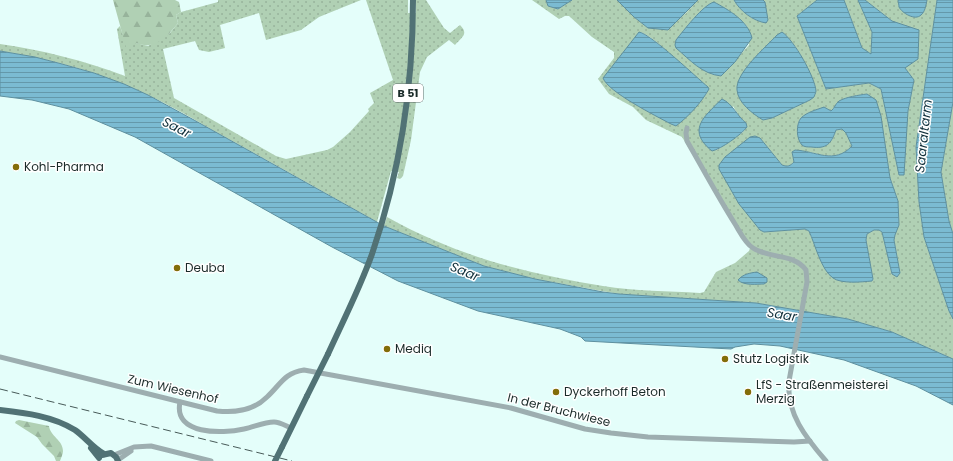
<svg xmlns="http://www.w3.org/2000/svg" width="953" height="461" viewBox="0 0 953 461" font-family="Poppins,sans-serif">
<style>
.grass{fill:url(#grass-dots);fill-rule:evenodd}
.forest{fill:url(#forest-firs)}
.water{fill:url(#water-rules);stroke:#5e909f}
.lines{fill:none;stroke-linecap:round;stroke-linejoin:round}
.minor{stroke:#9daeb0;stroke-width:5}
.major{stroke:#517275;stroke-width:6}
.rail{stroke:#475a58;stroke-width:1;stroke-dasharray:8 4;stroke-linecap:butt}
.major-bridge{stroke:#517275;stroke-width:6}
.poi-dot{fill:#836d09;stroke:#fff;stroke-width:1.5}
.labels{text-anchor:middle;stroke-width:3;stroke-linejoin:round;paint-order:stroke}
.shield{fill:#fff;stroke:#5f6b69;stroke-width:1}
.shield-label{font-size:11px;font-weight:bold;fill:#1a2b29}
.poi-label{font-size:12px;fill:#1a2b29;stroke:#fff;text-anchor:start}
.street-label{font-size:12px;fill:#1a2b29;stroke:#fff}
.water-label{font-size:13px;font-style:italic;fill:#11303b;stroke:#fff}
</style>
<defs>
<pattern id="grass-dots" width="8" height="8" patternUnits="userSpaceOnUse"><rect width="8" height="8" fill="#b0d0b4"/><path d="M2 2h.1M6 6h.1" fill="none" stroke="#97b39b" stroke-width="1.8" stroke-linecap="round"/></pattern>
<pattern id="forest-firs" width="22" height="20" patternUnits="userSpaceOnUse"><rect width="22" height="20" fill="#b0d0b4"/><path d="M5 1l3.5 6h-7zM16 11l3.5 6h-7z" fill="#97b39b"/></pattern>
<pattern id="water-rules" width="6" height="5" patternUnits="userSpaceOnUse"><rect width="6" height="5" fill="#7bbbd2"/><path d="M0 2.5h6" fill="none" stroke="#6498aa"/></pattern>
</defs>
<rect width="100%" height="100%" fill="#e4fefa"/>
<g class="grass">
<path d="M218,0H361L319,17L301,30L266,40L259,13L220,25L225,48L209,52L199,50L195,41L163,49L174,98L276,156L286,159L327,150L333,147L350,132L369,111L368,109L374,103L370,93L393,80L366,0H408V13H416V0H426L444,28L450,33L460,25C469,34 462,37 455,45L449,40L427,57L420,72L411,140L403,176L400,179L397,178L399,172L391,171L377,222C324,192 270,162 216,132C187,115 157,98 125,85C85,68 43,58 0,51V44C43,50 85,61 125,76L117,29L120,26L123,35L136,43L148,46L170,33L178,23L176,15L181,12L218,2Z"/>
<path d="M532,0H546L548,6L558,9L572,0H617L634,17L648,28L685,14L698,0H734C740,11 753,21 766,23L765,2L763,0H817L797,16L826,89L869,83L881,89L899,175L908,111L914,80L905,68L892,21L865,0H898L899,6L923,13L927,0H937L916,147L919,202L924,237L949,311L953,319V359L892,332L848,319L756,303L619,294L535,279L484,266L384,226L387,217C403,226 419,234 436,241C489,264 547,277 603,286C635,291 668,291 700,293L704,292L716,272L735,263L749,251L750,248L682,137L646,120L633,107L609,94L598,79L614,58V52L592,37L569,16H565L559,19ZM714,2L733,14L747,26L749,45L721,76L711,74ZM639,32C655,34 694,80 707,93L682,121ZM785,35L795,46L804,62L810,100L772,118L763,120ZM867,94L887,158L890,178L898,201L899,225L894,235V240L900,273L892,274L882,232L879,230H874L867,234L866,240L873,280L872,281L825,269L809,231L805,229L764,232L760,230L733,194L760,138L782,165C788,167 790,166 794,162L792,152C815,147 832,167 852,146L846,133L842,129L836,130L832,140H799L798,124L801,118L824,107L831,111C835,108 835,104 839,102C846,97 859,95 867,94ZM733,106L740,118L746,123V127L743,132L717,150Z"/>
<path d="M844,0H858L872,32L871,55L862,48Z"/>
<path d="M953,102V234L949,221L941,172Z"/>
</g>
<g class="forest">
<path d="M113,0H175L179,2L181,12L176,15L178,23C171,32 161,44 149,45C145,46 140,44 136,43L130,48L126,47Z"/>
<path d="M19,420L49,426C50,436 63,440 63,451C63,454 61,458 60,461H56L54,456L42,444L37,437L15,423L16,421Z"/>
</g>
<g class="water">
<path d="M546,0H572L558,9L548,6Z"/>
<path d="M617,0H698L668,30L648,28L634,17Z"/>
<path d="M734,0H763L765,2L768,20L766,23C753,21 740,11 734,0Z"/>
<path d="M817,0H844L862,48L871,54L872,32L858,0H865L892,21L919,30L918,59L905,68L914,80L908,111L904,175H899L881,89L869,83L826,89L797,16Z"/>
<path d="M898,0H927C926,5 925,12 921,15C915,21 902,13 899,7C899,5 898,1 898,0Z"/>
<path d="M937,0H953V102L941,172L949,221L953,234V319L949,311L924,237L919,202L916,147Z"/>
<path d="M714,2C729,10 748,21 752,38L735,62L721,76C702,74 690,60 676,48L675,45L676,40C684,30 703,5 714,2Z"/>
<path d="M639,32C651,34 696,77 708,87L709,89C701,103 689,116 676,126L671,124C656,116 608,92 603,78Z"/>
<path d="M782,32C794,40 815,77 816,91C816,92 814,97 814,97L810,100L772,118L763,120C753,114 738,103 737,90C735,73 766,47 777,35Z"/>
<path d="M0,51L35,57L62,64L94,73L124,84L148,95L194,120L384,226L484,266L535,279L603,292L619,294L756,303L848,319L892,332L953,359V405L916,386L844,360L780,346L754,344L735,347L731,349L585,341L581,337L560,329L478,311L398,281L332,247L135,137L69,109L32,100L0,96Z"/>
<path d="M867,94L876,100L881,116L890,178L898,201L899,225L895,235L894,240L900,273L897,277L892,274L882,232L879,230H874L867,234L866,240L873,279L872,281C862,282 841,284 833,278C821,270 815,244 809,231L805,229L764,232L760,230L739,204L719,169V165L725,157L750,137L755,136L760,138L782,165C788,167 790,166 794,162L792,152L795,150C816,151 834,165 852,146L846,133L842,129L836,130C831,144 827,149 811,147C808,147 804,147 802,145C796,139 796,124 801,118C807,112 816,110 824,107L831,111C835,108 835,104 839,101C846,97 859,95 867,94Z"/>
<path d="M722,99C733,104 737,116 746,123L747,127C741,135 721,149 712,151C696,138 695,127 708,113C713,108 717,103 722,99Z"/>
<path d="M757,272L767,278V282L764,284C757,284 744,286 738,280C743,274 750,273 757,272Z"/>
</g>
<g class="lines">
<g class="minor">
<path d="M687,128L686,133L687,141C703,169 718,197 735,224C740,232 745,243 753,248C769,259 794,253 806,270L807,282L789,381C786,413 806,438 826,461"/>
<path d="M0,357L217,411C235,413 254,410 267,397C281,384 284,373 304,370L511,408L585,429L611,433L648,437L794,442L810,441"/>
<path d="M180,402C173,435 222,434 244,429C254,427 264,422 274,422C280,422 286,426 291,428"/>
<path d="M114,455L134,447L151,446L211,461"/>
<path d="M118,460L131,451"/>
</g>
<g class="major">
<path d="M328,354C343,321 360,288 372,254C400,172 413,87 413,0"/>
<path d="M0,410C26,413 52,416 75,430C85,437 93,448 104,454"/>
<path d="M282,447L307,396"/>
<path d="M91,448L99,458"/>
<path d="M102,455L111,453L116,457L118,461"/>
</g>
<path class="rail" d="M0,389L292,461"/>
<g class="major-bridge">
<path d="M307,396L328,354"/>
<path d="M275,461L282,447"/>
</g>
</g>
<g class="poi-dot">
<circle cx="16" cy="167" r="4"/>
<circle cx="177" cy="268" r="4"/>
<circle cx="387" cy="349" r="4"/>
<circle cx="725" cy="359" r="4"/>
<circle cx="556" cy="392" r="4"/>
<circle cx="748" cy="392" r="4"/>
</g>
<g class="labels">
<rect class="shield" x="393" y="84" width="30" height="18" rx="3"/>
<g class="shield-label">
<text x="408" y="97">B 51</text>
</g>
<g class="poi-label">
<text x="24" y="171">Kohl-Pharma</text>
<text x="185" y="272">Deuba</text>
<text x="395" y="353">Mediq</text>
<text x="733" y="363">Stutz Logistik</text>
<text x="756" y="389">LfS - Straßenmeisterei<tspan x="756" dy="14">Merzig</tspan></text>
<text x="564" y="396">Dyckerhoff Beton</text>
</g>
<g class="street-label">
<text transform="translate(173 389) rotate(13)" y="4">Zum Wiesenhof</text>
<text transform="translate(559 410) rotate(14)" y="4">In der Bruchwiese</text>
</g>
<g class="water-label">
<text transform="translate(177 127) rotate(27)" y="5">Saar</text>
<text transform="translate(923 136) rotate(-84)" y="5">Saaraltarm</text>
<text transform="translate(465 271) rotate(22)" y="5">Saar</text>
<text transform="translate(782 314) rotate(9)" y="5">Saar</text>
</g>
</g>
</svg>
